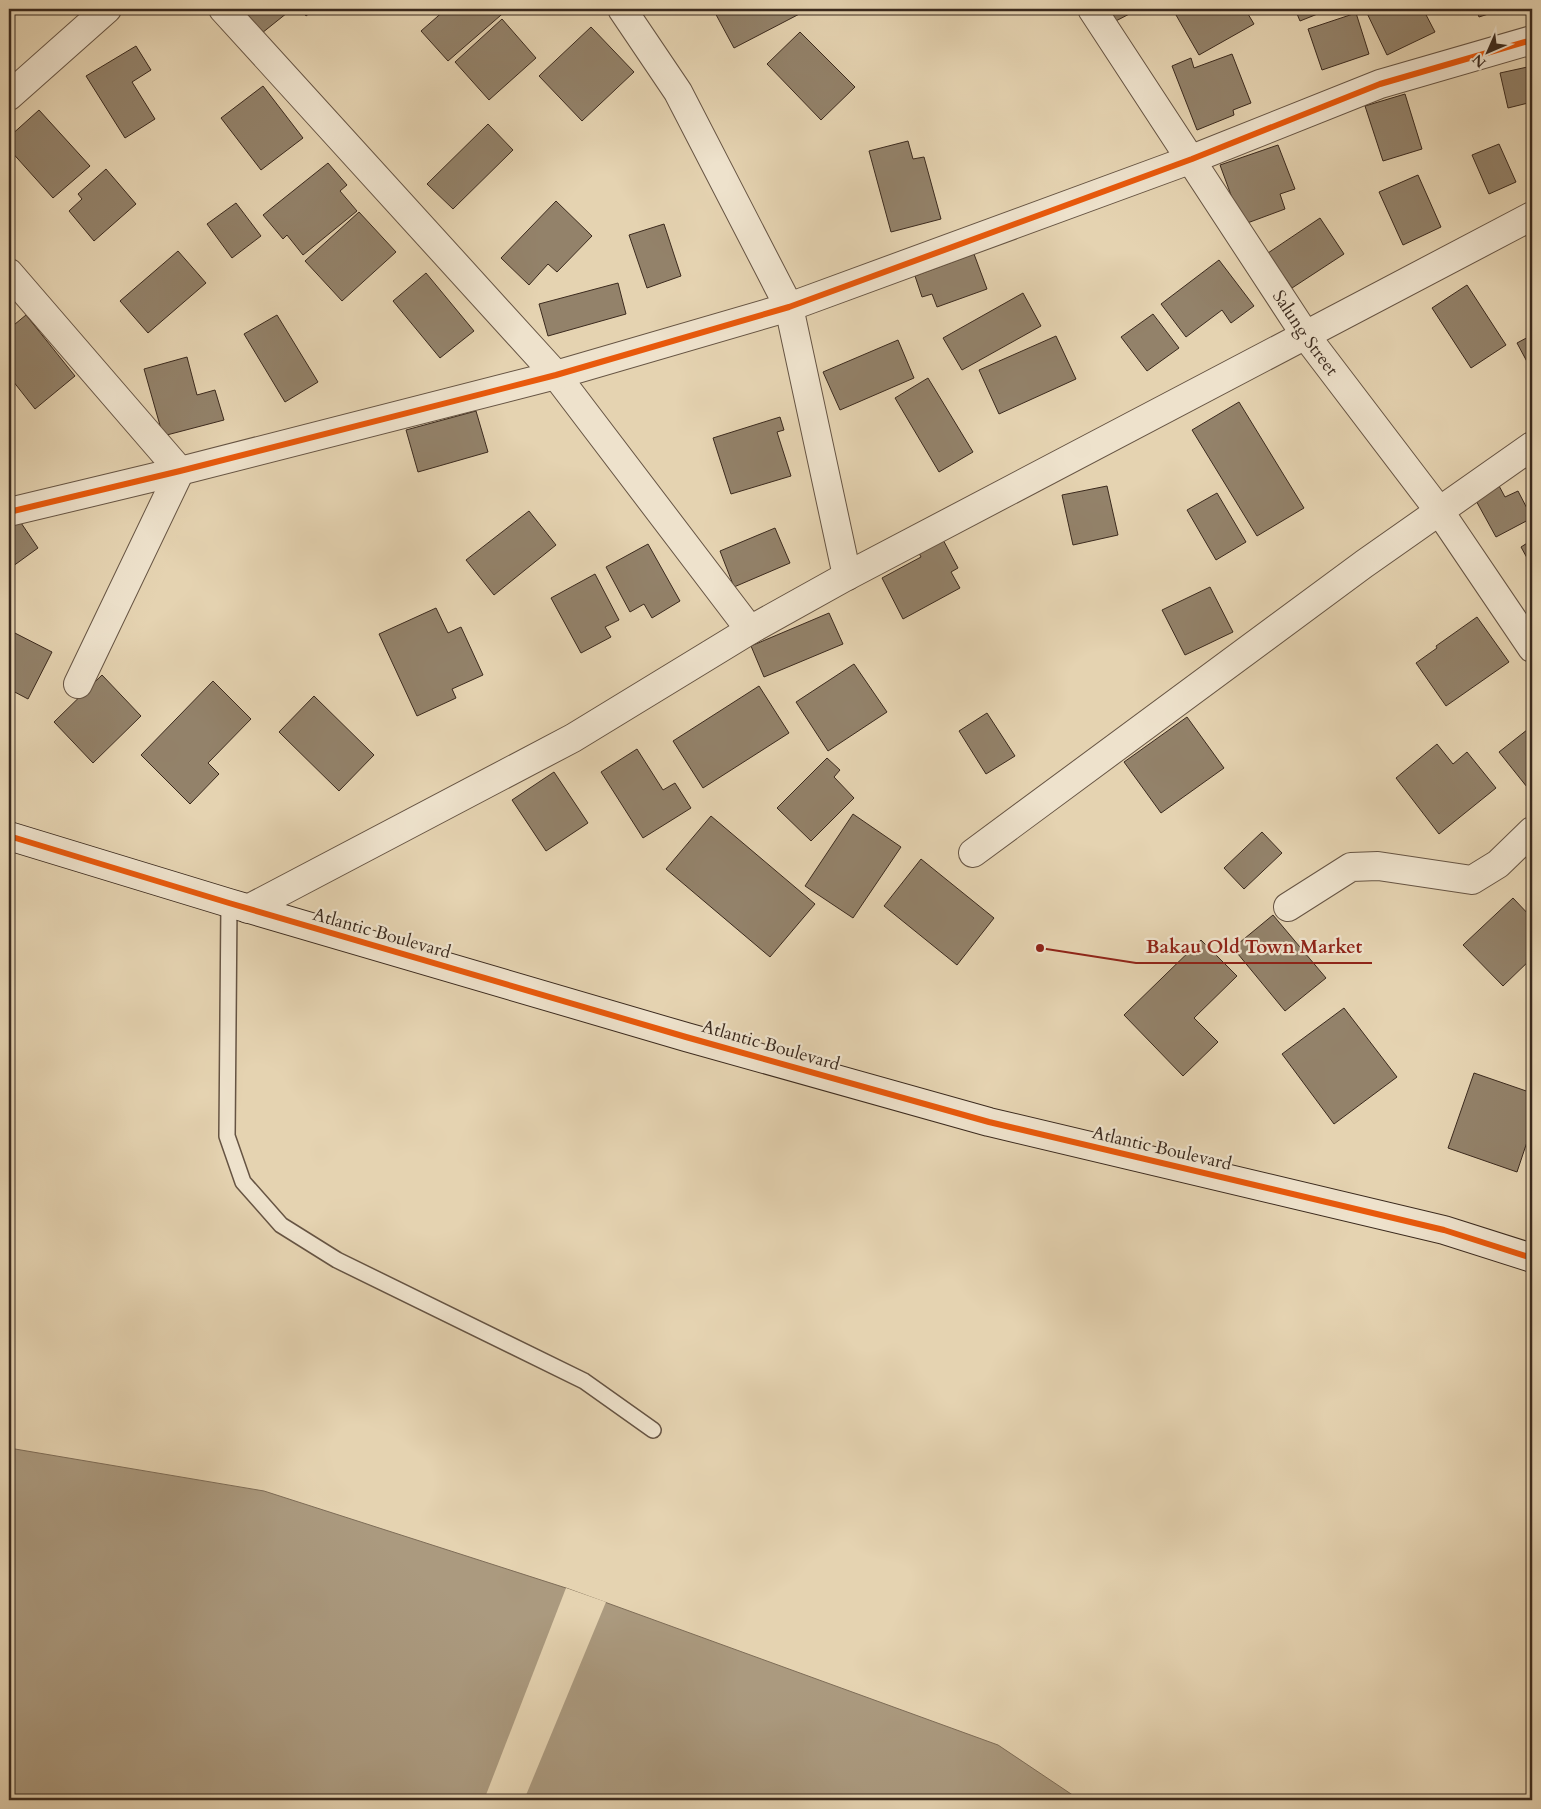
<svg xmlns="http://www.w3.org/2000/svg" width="1541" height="1809" viewBox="0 0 1541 1809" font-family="Cardo,serif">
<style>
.water{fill:#ab9a7f;stroke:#7e6d58}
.pier{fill:#e5d3b1}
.building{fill:#93826a;stroke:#3b2a1e}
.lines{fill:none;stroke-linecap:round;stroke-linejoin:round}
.lane-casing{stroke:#665443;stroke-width:18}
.street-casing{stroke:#665443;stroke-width:30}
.secondary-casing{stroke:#3b2a1e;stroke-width:30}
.lane{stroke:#eee2cc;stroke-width:15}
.street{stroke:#eee2cc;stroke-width:28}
.secondary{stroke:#eee2cc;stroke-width:28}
.cycleway-casing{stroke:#eee2cc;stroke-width:9}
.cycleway{stroke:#e8590c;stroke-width:6}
.labels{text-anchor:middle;stroke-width:4.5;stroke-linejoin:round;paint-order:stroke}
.street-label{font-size:18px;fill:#3b2a1e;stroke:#eee2cc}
.leader{fill:none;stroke:#8f2418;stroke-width:2}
.callout-dot{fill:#8f2418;stroke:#eee2cc;stroke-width:2}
.callout-label{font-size:19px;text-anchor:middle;font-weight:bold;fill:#8f2418;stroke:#eee2cc;stroke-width:4.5;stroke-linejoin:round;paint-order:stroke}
</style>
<rect width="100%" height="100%" fill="#e5d3b1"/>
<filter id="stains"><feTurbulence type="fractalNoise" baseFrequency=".004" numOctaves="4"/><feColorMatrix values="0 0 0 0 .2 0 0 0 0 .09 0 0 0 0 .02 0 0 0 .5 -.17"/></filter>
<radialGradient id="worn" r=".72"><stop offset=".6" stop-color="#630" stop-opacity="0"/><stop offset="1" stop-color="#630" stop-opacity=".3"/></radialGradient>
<path class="water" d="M9,1448L264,1491L566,1588L998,1745L1080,1800H9Z"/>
<path class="pier" d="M566,1588L606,1602L524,1800H484Z"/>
<g class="building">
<path d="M242,9H292L262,33Z"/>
<path d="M301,9H315L306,16Z"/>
<path d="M446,9H508L448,61L421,31Z"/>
<path d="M713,9H809L734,48Z"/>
<path d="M1102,9H1139L1110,24Z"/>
<path d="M1187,9H1245L1254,24L1199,55L1176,15Z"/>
<path d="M1295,9H1330L1300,21Z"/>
<path d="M1365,9H1423L1435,32L1387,55Z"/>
<path d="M1476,9H1504L1479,17Z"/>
<path d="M1356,13L1369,54L1322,70L1308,29Z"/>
<path d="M502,19L536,58L489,100L455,62Z"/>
<path d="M591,27L634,72L582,121L539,76Z"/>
<path d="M800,32L855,87L821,120L767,64Z"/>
<path d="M136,46L151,70L132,82L155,119L125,138L86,76Z"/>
<path d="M1232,54L1251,103L1233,110L1234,115L1197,130L1172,66L1191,58L1194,68Z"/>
<path d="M1532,66V102L1508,108L1500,73Z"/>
<path d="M263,86L303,138L261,170L221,118Z"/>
<path d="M1405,94L1422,149L1383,161L1365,106Z"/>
<path d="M39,110L90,166L53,198L9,149V137Z"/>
<path d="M488,124L513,150L453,209L427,184Z"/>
<path d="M908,141L913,159L924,157L941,219L891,232L869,151Z"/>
<path d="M1499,144L1516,182L1489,194L1472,155Z"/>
<path d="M1278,145L1295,189L1280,194L1285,209L1242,225L1220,165Z"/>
<path d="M328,163L347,185L340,191L357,211L303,255L287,235L283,239L263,215Z"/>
<path d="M106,169L136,204L94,241L69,211L82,199L78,194Z"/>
<path d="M1418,175L1441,227L1403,245L1379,192Z"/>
<path d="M556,201L592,236L557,272L548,264L529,285L501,258Z"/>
<path d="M236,203L261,236L232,258L207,224Z"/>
<path d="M359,212L396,252L342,301L305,261Z"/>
<path d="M1320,218L1344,254L1292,288L1268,253Z"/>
<path d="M664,224L681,276L647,288L629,235Z"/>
<path d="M178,251L206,283L148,333L120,301Z"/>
<path d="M974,254L987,289L937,307L932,294L922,297L915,276Z"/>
<path d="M1219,260L1254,306L1231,323L1222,310L1186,337L1161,304Z"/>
<path d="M426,273L474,331L440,358L393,301Z"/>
<path d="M618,283L626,314L548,336L539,304Z"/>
<path d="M1467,285L1506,345L1471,368L1432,308Z"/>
<path d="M1023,293L1041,326L962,370L943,338Z"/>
<path d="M1153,314L1179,348L1147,371L1121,337Z"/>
<path d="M26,315L75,376L35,409L9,376V329Z"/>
<path d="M277,315L318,382L285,402L244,334Z"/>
<path d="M1532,335V371L1517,343Z"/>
<path d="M1056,336L1076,379L999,414L979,370Z"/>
<path d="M898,340L914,378L840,410L823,372Z"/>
<path d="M187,357L197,395L215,390L224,420L163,436L144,369Z"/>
<path d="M928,378L973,452L939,472L895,398Z"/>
<path d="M1239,402L1304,508L1257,536L1192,430Z"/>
<path d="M476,411L488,452L418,472L406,430Z"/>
<path d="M780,417L784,430L777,432L791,476L731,494L713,438Z"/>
<path d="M1498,484L1505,497L1518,491L1532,518L1496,537L1474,497Z"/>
<path d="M1107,486L1118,535L1073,545L1062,495Z"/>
<path d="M1217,493L1246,542L1216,560L1187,510Z"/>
<path d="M13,511L38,548L9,569V514Z"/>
<path d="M529,511L556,545L494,595L466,560Z"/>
<path d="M775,528L790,563L734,587L720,551Z"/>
<path d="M941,536L958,568L951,572L960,588L903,619L882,578L921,557L917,549Z"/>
<path d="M1532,540V567L1521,547Z"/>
<path d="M648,544L680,601L652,618L644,604L630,612L606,567Z"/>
<path d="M595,574L619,620L605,627L611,637L581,653L551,598Z"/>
<path d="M1210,587L1233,632L1185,655L1162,610Z"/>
<path d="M436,608L448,633L461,627L483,675L452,689L456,698L417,716L379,634Z"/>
<path d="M829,613L843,644L764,677L751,646Z"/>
<path d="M1477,617L1509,662L1446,706L1416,663L1437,648L1436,646Z"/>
<path d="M9,630L52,652L28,699L9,689Z"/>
<path d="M854,664L887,712L828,751L796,702Z"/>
<path d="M102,675L141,716L93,763L54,722Z"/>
<path d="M213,681L251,719L208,763L219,774L190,804L141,755Z"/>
<path d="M759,686L789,733L703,788L673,741Z"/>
<path d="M314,696L374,755L339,791L279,732Z"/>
<path d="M987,713L1015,756L986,774L959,731Z"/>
<path d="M1187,717L1224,768L1161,813L1124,762Z"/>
<path d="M1532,726V783L1527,787L1499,752Z"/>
<path d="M1437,744L1453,764L1467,752L1496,788L1439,834L1396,778Z"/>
<path d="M637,749L663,790L675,783L691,808L643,838L601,772Z"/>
<path d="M827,758L840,770L834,777L854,798L811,841L777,808Z"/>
<path d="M554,772L588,823L546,851L512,800Z"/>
<path d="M853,814L901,847L853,918L805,886Z"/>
<path d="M711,816L815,904L770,957L666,869Z"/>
<path d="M1262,832L1282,853L1244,889L1224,868Z"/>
<path d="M921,859L994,918L957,965L884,906Z"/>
<path d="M1513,898L1532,918V958L1503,986L1463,945Z"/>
<path d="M1273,915L1326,978L1285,1011L1233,948Z"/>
<path d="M1201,940L1237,976L1194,1018L1218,1042L1183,1076L1124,1015Z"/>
<path d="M1344,1008L1397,1077L1334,1124L1282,1054Z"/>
<path d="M1474,1073L1532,1093V1127L1517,1172L1448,1148Z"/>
</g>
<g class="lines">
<g class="lane-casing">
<path id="lane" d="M229,903L227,1136L243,1182L281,1225L337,1260L584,1381L653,1430"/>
</g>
<g class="street-casing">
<g id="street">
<path d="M223,9L556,375L750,630"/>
<path d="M622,9L678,92L789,307L847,576"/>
<path id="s1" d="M1092,9L1306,336L1440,512L1532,648"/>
<path d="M9,96L107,9"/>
<path d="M9,273L180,471L78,684"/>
<path d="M9,512L180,471L556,375L789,307L1192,159L1380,84L1532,40"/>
<path d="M973,853L1364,564L1532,446"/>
<path d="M1288,907L1351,867L1378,866L1472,880L1498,864L1532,831"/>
<path d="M248,909L573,738L750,630L847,576L1532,216"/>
</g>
</g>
<g class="secondary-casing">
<path id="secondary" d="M9,836L229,903L686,1037L989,1122L1444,1230L1532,1258"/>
</g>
<use href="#lane" class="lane"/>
<use href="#street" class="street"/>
<use href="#secondary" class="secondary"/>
<g class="cycleway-casing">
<g id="cycleway">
<path d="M9,512L180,471L556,375L789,307L1192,159L1380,84L1532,40"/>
<path d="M9,836L229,903L686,1037L989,1122L1444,1230L1532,1258"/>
</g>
</g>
<use href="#cycleway" class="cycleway"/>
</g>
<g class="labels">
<g class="street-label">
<text dy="6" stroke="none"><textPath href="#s1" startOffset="388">Salung Street</textPath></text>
<text transform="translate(382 933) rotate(16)" y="6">Atlantic Boulevard</text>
<text transform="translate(771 1045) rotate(16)" y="6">Atlantic Boulevard</text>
<text transform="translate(1162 1148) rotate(13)" y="6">Atlantic Boulevard</text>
</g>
</g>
<path class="leader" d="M1040 948L1136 963H1372"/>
<circle class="callout-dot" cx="1040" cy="948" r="5"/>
<g class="callout-label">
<text x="1254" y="953">Bakau Old Town Market</text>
</g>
<rect width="1541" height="1809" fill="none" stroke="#e5d3b1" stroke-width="30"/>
<rect x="10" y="10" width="1521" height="1789" fill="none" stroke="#3b2a1e" stroke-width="2.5"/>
<rect x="15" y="15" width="1511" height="1779" fill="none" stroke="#3b2a1e"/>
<g transform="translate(1488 52) rotate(225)" stroke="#eee2cc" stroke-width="4" paint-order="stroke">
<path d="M0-4L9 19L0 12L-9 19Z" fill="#3b2a1e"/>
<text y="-8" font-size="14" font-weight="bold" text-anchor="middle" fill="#3b2a1e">N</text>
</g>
<rect width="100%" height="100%" filter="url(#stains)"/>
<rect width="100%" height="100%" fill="url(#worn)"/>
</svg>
